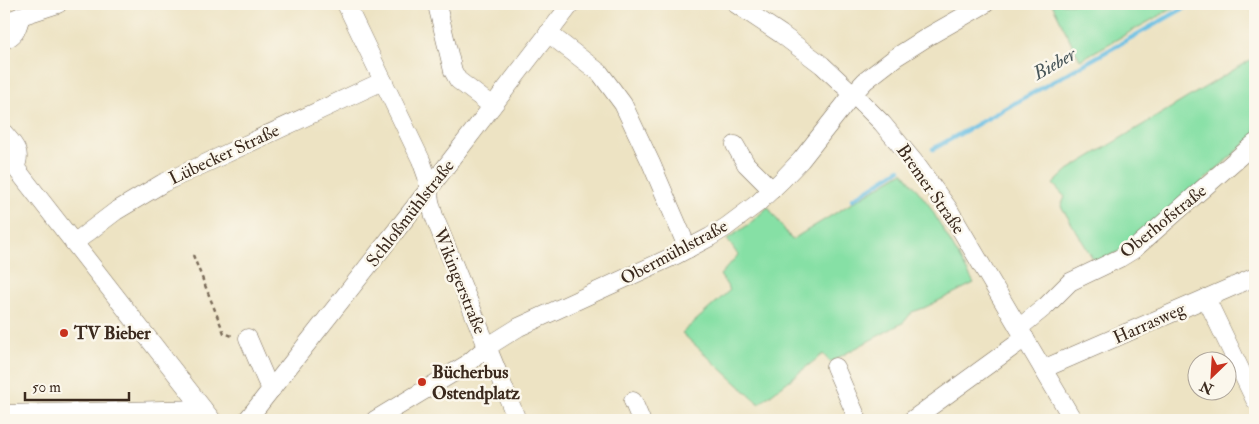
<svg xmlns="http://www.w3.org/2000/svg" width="1259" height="424" viewBox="0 0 1259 424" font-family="'IM FELL Double Pica',serif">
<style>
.green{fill:#86e0a5;stroke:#608562}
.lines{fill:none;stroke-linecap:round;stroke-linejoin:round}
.stream{stroke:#66bee3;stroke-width:4.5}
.minor-casing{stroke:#796b58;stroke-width:19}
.path{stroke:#796b58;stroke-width:2.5;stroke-dasharray:4 4;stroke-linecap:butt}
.minor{stroke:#fff;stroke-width:18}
.poi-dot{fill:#c8321e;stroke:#fbf7ec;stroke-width:2}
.labels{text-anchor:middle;stroke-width:5;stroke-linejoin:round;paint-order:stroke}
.street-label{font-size:18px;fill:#3b2a1e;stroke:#fbf7ec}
.poi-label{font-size:18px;font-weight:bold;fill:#3b2a1e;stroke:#fbf7ec;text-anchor:start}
.water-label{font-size:19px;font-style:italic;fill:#485659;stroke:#fbf7ec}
</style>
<rect width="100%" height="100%" fill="#fbf7ec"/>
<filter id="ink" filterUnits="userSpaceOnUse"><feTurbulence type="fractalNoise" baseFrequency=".02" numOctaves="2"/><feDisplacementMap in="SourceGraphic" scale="10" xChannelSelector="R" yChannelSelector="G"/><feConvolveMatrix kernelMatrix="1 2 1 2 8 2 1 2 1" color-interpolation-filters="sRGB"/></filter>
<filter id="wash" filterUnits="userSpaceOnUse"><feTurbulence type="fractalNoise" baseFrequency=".0096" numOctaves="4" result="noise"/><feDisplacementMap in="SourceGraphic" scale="20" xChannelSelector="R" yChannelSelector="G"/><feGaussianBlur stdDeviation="1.12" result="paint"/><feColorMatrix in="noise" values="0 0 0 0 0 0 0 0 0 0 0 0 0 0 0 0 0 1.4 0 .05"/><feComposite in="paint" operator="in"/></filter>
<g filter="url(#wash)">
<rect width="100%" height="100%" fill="#ede3c3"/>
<g class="green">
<path d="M1052,4H1180L1080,60Z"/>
<path d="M1255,57V135L1129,247L1095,262L1061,206L1065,197L1053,184L1068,170Z"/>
<path d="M903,172L929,205L974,283L924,308L912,312L904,322L830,362L823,354L759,404L682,333L730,290L720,275L738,255L727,239L748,225L768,207L792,240L801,234Z"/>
</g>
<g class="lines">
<g class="stream">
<path d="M933,149L1191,4"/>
<path d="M853,199L900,169"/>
</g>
</g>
</g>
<g filter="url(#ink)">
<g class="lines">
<g class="minor-casing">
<g id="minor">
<path d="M346,4L421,160L427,177L430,201L434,216L517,420"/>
<path d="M736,4L781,34L822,65L853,94L882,123L916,164L948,208L1073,420"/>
<path d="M437,5L453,71L458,80L492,106"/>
<path d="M4,23L21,16L58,4"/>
<path d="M548,33L600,73L623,104L651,163L688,249"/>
<path d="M4,40C17,35 17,28 21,16"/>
<path d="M4,133C13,144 23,152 15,167"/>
<path d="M735,145L746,164L772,190"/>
<path d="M4,153L212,420"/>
<path d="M74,243L116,211L163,183L383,81"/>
<path d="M1206,298L1255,400"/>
<path d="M1019,328L1046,306L1070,282L1120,258L1133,250L1255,143"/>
<path d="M248,338L266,380L272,389"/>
<path d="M835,367L858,420"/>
<path d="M1043,369L1255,277"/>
<path d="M633,401L641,420"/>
<path d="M4,414L203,409"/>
<path d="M247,420L428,190L571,4"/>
<path d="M375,420L466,365L487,347L519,327L676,255L710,237L726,227L758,203L782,180L801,160L853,94L865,81L896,57L929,36L985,4"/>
<path d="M912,420L1025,338"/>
</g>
</g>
<path class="path" d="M193,255L224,333L235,337"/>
<use href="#minor" class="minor"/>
</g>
</g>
<g class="poi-dot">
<circle cx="64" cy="333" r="5"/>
<circle cx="422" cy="382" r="5"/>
</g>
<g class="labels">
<g class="street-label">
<text transform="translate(224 154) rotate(-25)" y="6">Lübecker Straße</text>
<text transform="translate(931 189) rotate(55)" y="6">Bremer Straße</text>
<text transform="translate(410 213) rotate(-52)" y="6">Schloßmühlstraße</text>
<text transform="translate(1163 221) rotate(-39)" y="6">Oberhofstraße</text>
<text transform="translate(674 252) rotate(-28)" y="6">Obermühlstraße</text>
<text transform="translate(460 281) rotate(68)" y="6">Wikingerstraße</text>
<text transform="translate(1149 323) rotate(-24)" y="6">Harrasweg</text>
</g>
<g class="poi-label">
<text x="74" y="339">TV Bieber</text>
<text x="432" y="378">Bücherbus<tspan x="432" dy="21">Ostendplatz</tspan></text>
</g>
<g class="water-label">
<text transform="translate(1054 63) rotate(-29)" y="7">Bieber</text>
</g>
</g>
<rect width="1259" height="424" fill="none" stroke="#fbf7ec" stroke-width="20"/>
<g transform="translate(1212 376) rotate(205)"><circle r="24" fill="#fbf7ec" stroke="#aea59a"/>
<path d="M0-4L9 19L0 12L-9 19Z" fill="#c8321e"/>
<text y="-8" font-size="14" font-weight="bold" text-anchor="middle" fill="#3b2a1e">N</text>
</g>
<path d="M25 392v8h104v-8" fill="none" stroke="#3b2a1e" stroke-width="2.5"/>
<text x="32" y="392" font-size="15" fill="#3b2a1e" stroke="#fbf7ec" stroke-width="4" paint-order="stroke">50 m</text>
</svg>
